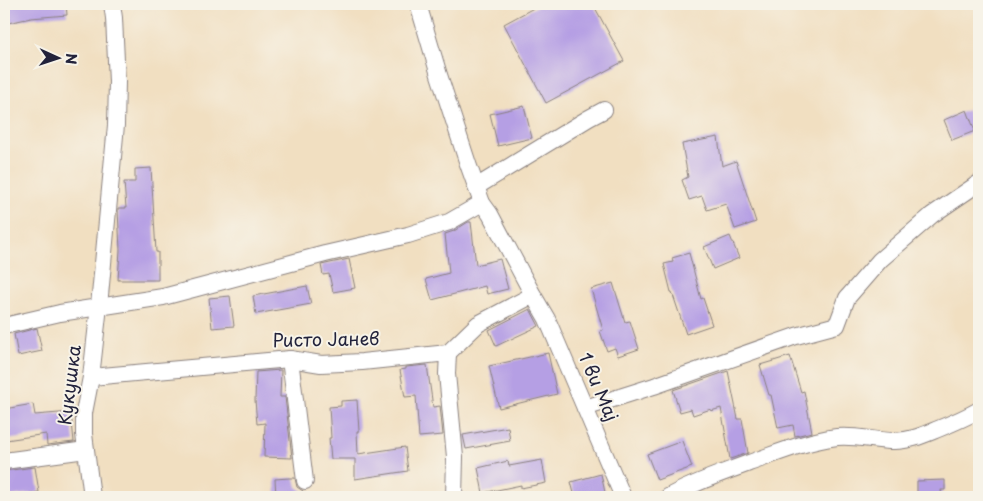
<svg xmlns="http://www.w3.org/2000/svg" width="983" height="501" viewBox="0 0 983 501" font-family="'Playpen Sans',sans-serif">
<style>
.building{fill:#b59fe4}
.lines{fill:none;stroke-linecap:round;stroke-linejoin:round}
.street-casing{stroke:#8a807e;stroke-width:18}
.street{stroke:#fff;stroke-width:16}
.labels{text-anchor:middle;stroke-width:4;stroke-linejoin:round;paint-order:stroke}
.street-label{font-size:18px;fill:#22223b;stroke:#f7f3e8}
</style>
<rect width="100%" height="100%" fill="#f7f3e8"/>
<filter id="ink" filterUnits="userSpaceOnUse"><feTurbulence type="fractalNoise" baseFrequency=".02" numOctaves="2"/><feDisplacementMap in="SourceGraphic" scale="10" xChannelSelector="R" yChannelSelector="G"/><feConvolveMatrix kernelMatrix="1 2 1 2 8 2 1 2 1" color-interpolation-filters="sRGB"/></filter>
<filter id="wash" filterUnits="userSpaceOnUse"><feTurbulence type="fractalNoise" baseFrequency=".0096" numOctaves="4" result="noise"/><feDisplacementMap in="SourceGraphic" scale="20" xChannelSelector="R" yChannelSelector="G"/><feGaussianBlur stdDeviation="1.12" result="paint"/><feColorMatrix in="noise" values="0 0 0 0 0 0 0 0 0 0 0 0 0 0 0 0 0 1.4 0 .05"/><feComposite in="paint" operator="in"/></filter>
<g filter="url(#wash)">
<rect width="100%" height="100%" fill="#f1dfc1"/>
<g id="blocks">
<g class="building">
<path d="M4,4H66L67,15L31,18L8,23Z"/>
<path d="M541,4H593L624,61L546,103L504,24Z"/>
<path d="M524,106L532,138L498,146L490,114Z"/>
<path d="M967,110L975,131L952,140L944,120Z"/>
<path d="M718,137L722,166L736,161L756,222L735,229L726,204L707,210L702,196L689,200L682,180L688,177L682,144Z"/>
<path d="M151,168L156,252H158V280H118L120,250L118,210V208H126L124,182H135V169Z"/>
<path d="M468,222H471L476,265L500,259L508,289L487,294L485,286L432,300L426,279L449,273L445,234L454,231Z"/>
<path d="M730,236L739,258L713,269L704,247Z"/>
<path d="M689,253L701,299L703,298L712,325L686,334L672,292H671L664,264L673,262L672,258Z"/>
<path d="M349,259L355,288L333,292L329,274L323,275L321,265Z"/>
<path d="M613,283L625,322L630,321L639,349L618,356L615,348L607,351L600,331L603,330L591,289Z"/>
<path d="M307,286L311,304L256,314L253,296Z"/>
<path d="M230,296L234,326L212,328L209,298Z"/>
<path d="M530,309L539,326L496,346L489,330Z"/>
<path d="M37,328L42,351L18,356L14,334Z"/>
<path d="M548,353L557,394L499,408L489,366Z"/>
<path d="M790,356L801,392L804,391L812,432L795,436L793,425L778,428L771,395H769L760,365Z"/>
<path d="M427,365L433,407L440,406L443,435L419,437L416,396L405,397L400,370L406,369V367Z"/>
<path d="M281,370L280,397H285L292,458L264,457L265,423L257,424L255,400L256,372Z"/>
<path d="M728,371L738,419H742L748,453L730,459L721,408L711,411V409L693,415L691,409L680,412L673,390Z"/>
<path d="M357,400L359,431H357L358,454L405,447L408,471L355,479V459H331L329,438H331L329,407L341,406V401Z"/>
<path d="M33,404L35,415L71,412L74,442L47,445L46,434L6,440L4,422V409Z"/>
<path d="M508,427L510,441L466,449L463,435Z"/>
<path d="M682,441L692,467L657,480L647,454Z"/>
<path d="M542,460L546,483L521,488V485L483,493L478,468L508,461L509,466Z"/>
<path d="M35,467L39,492L7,497L4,471Z"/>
<path d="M601,474L606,497H575L571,482Z"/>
<path d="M289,478H295L297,487L303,491V497H276L275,479Z"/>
<path d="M945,480V490H941L942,497H917V481Z"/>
</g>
</g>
</g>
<g filter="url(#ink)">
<use href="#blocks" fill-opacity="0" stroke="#8a807e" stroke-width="1"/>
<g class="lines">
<g class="street-casing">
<g id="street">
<path d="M418,4L439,75L468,164L482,203L490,214L533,295L547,319L623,497"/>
<path d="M476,187L589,118L604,110"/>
<path d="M4,326L60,313L163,297L325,254L408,235L449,222L482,203"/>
<path d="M448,353L478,324L533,295"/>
<path d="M290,359L305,481"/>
<path d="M91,377L290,359L321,364L362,362L448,353L447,374L455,457L454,497"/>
<path d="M585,408L654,386L796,336L837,325L847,298L880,260L932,215L979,183"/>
<path d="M4,461L86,450"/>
<path d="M92,497L84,434V413L91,377L99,306L116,125L117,82L114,18L112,4"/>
<path d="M668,497C692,483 723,473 749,463C778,453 806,441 837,437C856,435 875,441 894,441C910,441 923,435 938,429C953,423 965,418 979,410"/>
</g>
</g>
<use href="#street" class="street"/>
</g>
</g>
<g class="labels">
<g class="street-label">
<text transform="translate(326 340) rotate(-1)" y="6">Ристо Јанев</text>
<text transform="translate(70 385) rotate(-83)" y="6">Кукушка</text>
<text transform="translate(598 387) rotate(67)" y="6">1 ви Мај</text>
</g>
</g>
<rect width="983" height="501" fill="none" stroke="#f7f3e8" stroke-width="20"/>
<g transform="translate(58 58) rotate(93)" stroke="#f7f3e8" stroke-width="4" paint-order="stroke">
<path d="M0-4L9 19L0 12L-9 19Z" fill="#22223b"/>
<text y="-8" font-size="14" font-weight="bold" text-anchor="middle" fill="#22223b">N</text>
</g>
</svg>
